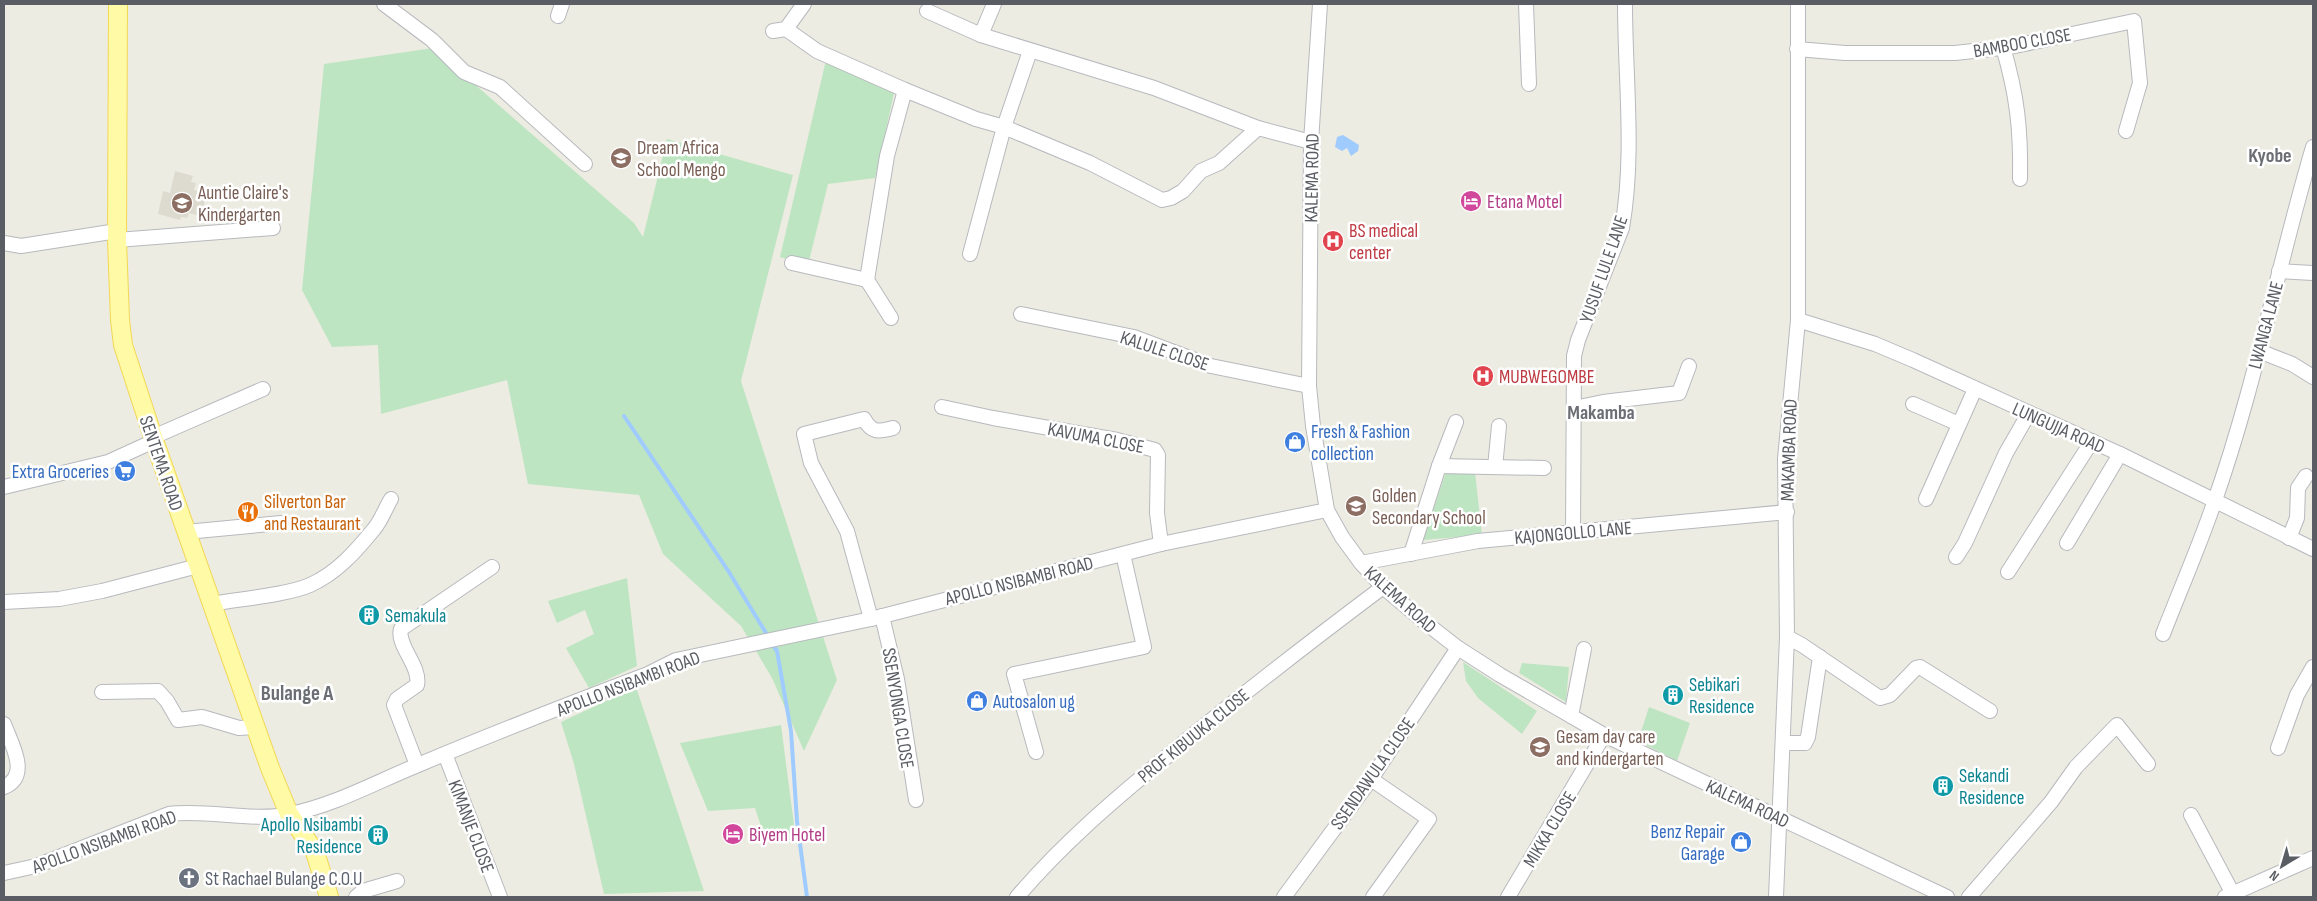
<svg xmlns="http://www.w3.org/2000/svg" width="2317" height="901" viewBox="0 0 2317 901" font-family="'Sofia Sans Condensed',sans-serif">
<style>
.education{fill:#dddbd0}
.green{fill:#bee5c2}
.water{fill:#a0cbff}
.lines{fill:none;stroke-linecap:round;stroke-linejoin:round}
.stream{stroke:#a0cbff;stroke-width:4}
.minor-casing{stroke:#b7b9be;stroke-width:16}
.major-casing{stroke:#f2d756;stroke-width:20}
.minor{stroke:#fff;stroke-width:14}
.major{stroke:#fffaa5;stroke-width:18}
.labels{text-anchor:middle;stroke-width:5;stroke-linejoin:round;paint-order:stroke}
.street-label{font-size:19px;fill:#5a5d63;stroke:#fff}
.education-label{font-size:19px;fill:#785e54;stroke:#fff;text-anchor:start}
.hotel-label{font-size:19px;fill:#b23c85;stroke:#fff;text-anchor:start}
.health-label{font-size:19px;fill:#be3a42;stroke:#fff;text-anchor:start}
.shop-label{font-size:19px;fill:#366cbe;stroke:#fff;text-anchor:start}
.food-label{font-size:19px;fill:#c56008;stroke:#fff;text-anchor:start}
.culture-label{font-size:19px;fill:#0d838f;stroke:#fff;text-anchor:start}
.worship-label{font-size:19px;fill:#5b616d;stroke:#fff;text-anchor:start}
.neighbourhood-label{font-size:20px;font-weight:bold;fill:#6b6f75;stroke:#fff}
.quarter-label{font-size:21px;font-weight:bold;fill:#6b6f75;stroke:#fff}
</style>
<rect width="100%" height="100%" fill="#edece2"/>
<path class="education" d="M175,171L193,176L191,182L196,183L194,190L207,193L201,216L189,213L187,218L181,217L180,220L158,214L163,191L170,193Z"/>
<g class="green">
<path d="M433,48L634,223L643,237L667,139L793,175L741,381L837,680L804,751L772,678L741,626L663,554L639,495L528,484L507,380L381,414L378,345L332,347L302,290L324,64Z"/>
<path d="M826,60L895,89L875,178L828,184L808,265L780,257Z"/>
<path d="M1446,472H1475L1482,535L1423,540Z"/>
<path d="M627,578L637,666L589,688L566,648L594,634L585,610L557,623L548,601Z"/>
<path d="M1463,662L1537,711L1522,734L1478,698L1466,681Z"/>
<path d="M1522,663L1569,667L1566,702L1519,673Z"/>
<path d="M636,687L704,891L604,894L574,764L561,722Z"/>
<path d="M1649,707L1690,723L1677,761L1638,741Z"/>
<path d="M781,725L796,840L765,839L755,808L708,811L680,743Z"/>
</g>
<path class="water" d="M1343,135L1359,145L1358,151L1351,156L1347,148L1342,151L1335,147L1337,137Z"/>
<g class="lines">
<g class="stream">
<path d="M624,416L729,572L769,638"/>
<path d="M772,644L777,651L791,731L797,821L807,897"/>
</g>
<g class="minor-casing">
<g id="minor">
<path d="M384,4L432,40L464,72L500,87L585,164"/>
<path d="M1320,4L1311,142L1309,386L1313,426L1327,510L1342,537L1361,563L1383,587L1422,620L1458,648L1500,675L1604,735L1947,897"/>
<path d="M1526,4L1529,84"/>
<path d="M927,11L981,35L1154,88L1258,128L1311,142"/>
<path d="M558,16L562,4"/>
<path d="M786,29L817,51L905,90L976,119L1004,127L1090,163L1162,200L1171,198L1183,191L1201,171L1219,163L1258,128"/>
<path d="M773,31L786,29L804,4"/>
<path d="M981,35L994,4"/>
<path d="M2003,47C2017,95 2021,129 2020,179"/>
<path d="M1797,49L1845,53H1955L2010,47L2134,21L2140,83L2126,131"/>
<path d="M117,240L273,228"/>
<path d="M4,243L21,246L117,231"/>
<path d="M970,254L1004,127L1030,51"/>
<path d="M792,263L867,280L887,156L905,90"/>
<path d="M2279,271L2313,273"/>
<path d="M867,280L891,318"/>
<path d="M1021,314L1134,337L1211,366L1309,386"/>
<path d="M1798,320L1875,344L1913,360L2120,454L2313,549"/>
<path d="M2259,351L2292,364L2313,377"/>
<path d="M1913,404L1959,424"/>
<path d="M942,407L993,418L1117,440L1155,450L1158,455L1157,513L1161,544"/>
<path d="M1574,408L1603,402L1679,393L1689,366"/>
<path d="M153,437L263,389"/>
<path d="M1439,466L1544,468"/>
<path d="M1495,467L1499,426"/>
<path d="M4,487L108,462L154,441"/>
<path d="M1926,499L1975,389"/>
<path d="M186,532L281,523"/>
<path d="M1573,533L1574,356L1578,340L1622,228C1635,154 1625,78 1625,4"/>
<path d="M2289,538L2297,518L2298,488L2306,476"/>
<path d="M2067,543L2120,454"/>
<path d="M1411,554L1439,466L1456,422"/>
<path d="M1956,557L1965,543L2006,453L2029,413"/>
<path d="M1361,563L1478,541L1787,512"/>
<path d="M2008,572L2092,441"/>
<path d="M4,602L59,599L102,591L198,566"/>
<path d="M212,604C239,599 287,595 310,585C337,573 356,551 374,529C381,521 385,509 391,499"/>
<path d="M882,616L897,679L916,800"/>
<path d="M871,619L847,531L811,463L804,434L864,419C872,433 878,432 893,428"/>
<path d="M2163,634C2180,590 2199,547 2214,503C2255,387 2278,265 2313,147"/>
<path d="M1787,637L1802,645L1880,698L1890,695L1916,668L1920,667L1990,711"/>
<path d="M102,692L158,691L167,701L178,720L202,717L239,728L255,727"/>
<path d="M1571,716L1584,649"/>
<path d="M4,724C11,743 31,776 4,787"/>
<path d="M1783,743H1805L1808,737L1820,657"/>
<path d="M2278,748L2297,695L2313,667"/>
<path d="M1036,752L1014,674L1144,647L1123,554"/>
<path d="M445,754L500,897"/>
<path d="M417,765L394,705L397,699L417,685C421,666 396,645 401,629L492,567"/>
<path d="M1371,779L1429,819L1373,897"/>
<path d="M2191,815L2233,894"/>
<path d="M4,873L36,866L169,814C209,809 250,822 290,814C335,805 376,782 418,765C494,733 571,703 648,674L676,660L871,619L1161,544L1327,510"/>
<path d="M356,897L363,891L397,881"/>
<path d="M1017,897C1063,843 1116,798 1171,753C1240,696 1311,641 1383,587"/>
<path d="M1284,897L1371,779L1458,648"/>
<path d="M1508,897L1604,735"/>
<path d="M1776,897L1787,637L1785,459L1798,320V4"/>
<path d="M1969,897L2051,802L2076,767L2117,725L2148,764"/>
<path d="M2225,897L2313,858"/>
</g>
</g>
<g class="major-casing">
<path id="major" d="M118,4L117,240L120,320L123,345L155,443L270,768L289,814L315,852L329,897"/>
</g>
<use href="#minor" class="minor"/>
<use href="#major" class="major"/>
</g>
<defs>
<g id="school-disc" transform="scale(1.125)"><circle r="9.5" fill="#8d6e63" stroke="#fff"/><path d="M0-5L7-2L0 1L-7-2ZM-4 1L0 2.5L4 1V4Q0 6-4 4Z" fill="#fff"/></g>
<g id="hotel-disc" transform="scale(1.125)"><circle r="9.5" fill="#d1479c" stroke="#fff"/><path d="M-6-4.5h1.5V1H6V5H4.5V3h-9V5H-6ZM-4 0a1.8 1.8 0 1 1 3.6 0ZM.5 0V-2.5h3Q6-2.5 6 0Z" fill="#fff"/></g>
<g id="hospital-disc" transform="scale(1.125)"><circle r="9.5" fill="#e0444e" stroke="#fff"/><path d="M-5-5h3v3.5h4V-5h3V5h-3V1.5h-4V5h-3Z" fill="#fff"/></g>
<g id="shop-disc" transform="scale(1.125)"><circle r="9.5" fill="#3f7fe0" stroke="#fff"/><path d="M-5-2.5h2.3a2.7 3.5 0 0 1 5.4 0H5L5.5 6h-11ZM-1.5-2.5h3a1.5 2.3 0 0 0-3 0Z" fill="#fff"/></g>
<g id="supermarket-disc" transform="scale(1.125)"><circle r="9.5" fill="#3f7fe0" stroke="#fff"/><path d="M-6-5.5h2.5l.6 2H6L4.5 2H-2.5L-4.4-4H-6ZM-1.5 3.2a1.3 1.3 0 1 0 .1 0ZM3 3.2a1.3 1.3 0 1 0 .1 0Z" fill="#fff"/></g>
<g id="restaurant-disc" transform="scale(1.125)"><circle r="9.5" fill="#e8710a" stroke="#fff"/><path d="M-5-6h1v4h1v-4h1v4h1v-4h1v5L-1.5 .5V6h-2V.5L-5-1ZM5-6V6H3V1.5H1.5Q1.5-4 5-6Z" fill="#fff"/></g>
<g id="building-disc" transform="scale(1.125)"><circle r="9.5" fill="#0f9aa8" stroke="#fff"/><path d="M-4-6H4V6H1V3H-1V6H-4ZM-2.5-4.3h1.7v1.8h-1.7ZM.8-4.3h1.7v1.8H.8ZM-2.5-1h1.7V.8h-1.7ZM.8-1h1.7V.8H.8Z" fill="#fff"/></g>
<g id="church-disc" transform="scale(1.125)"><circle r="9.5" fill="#6b7280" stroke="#fff"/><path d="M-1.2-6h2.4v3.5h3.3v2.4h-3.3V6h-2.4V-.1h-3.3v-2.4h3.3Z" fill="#fff"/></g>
</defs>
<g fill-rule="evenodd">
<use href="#school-disc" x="621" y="158"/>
<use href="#hotel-disc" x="1471" y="201"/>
<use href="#school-disc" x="182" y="203"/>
<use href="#hospital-disc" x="1333" y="241"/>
<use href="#hospital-disc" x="1483" y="376"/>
<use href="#shop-disc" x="1295" y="442"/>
<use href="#supermarket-disc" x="125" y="471"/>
<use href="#school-disc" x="1356" y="506"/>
<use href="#restaurant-disc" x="248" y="512"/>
<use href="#building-disc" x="369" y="615"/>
<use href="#building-disc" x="1673" y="695"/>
<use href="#shop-disc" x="977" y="701"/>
<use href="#school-disc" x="1540" y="747"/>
<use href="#building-disc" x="1943" y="786"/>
<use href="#hotel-disc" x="733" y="834"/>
<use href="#building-disc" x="378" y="835"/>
<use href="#shop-disc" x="1741" y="842"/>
<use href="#church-disc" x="189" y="878"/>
</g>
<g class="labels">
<g class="street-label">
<text transform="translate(2022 42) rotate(-10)" y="7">BAMBOO CLOSE</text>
<text transform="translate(1311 178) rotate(-89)" y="7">KALEMA ROAD</text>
<text transform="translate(1603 269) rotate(-71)" y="7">YUSUF LULE LANE</text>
<text transform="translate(2265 325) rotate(-75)" y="7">LWANGA LANE</text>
<text transform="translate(1165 350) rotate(18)" y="7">KALULE CLOSE</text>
<text transform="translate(2059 427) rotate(24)" y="7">LUNGUJJA ROAD</text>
<text transform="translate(1096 437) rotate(11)" y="7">KAVUMA CLOSE</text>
<text transform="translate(1788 450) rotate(-88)" y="7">MAKAMBA ROAD</text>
<text transform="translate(162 463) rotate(71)" y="7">SENTEMA ROAD</text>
<text transform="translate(1573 532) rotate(-5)" y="7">KAJONGOLLO LANE</text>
<text transform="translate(1019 580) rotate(-14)" y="7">APOLLO NSIBAMBI ROAD</text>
<text transform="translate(1401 599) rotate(42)" y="7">KALEMA ROAD</text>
<text transform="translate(628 683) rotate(-21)" y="7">APOLLO NSIBAMBI ROAD</text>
<text transform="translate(899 708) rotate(81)" y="7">SSENYONGA CLOSE</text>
<text transform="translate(1193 735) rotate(-39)" y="7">PROF KIBUUKA CLOSE</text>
<text transform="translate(1372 773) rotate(-55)" y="7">SSENDAWULA CLOSE</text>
<text transform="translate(1748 803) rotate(25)" y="7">KALEMA ROAD</text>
<text transform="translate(472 826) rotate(69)" y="7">KIMANJE CLOSE</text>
<text transform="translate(1549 829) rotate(-59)" y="7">MIKKA CLOSE</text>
<text transform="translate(104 841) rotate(-20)" y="7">APOLLO NSIBAMBI ROAD</text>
</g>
<g class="education-label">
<text x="637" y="154">Dream Africa<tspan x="637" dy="22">School Mengo</tspan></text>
<text x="198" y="199">Auntie Claire's<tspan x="198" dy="22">Kindergarten</tspan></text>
<text x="1372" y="502">Golden<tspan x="1372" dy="22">Secondary School</tspan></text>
<text x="1556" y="743">Gesam day care<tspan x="1556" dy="22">and kindergarten</tspan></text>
</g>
<g class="hotel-label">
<text x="1487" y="208">Etana Motel</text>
<text x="749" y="841">Biyem Hotel</text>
</g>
<g class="health-label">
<text x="1349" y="237">BS medical<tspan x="1349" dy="22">center</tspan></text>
<text x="1499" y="383">MUBWEGOMBE</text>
</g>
<g class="shop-label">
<text x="1311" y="438">Fresh &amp; Fashion<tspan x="1311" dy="22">collection</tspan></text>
<text x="109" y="478" text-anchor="end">Extra Groceries</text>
<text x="993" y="708">Autosalon ug</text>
<text x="1725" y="838" text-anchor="end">Benz Repair<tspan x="1725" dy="22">Garage</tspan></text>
</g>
<g class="food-label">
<text x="264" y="508">Silverton Bar<tspan x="264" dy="22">and Restaurant</tspan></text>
</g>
<g class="culture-label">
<text x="385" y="622">Semakula</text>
<text x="1689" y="691">Sebikari<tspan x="1689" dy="22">Residence</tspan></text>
<text x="1959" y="782">Sekandi<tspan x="1959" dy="22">Residence</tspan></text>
<text x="362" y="831" text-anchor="end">Apollo Nsibambi<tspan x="362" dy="22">Residence</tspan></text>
</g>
<g class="worship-label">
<text x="205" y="885">St Rachael Bulange C.O.U</text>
</g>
<g class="neighbourhood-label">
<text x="2270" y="162">Kyobe</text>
<text x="1601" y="419">Makamba</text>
</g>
<g class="quarter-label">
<text x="297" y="700">Bulange A</text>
</g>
</g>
<rect width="2317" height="901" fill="none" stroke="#5a5d63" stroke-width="10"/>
<g transform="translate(2282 866) rotate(218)" stroke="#ffffff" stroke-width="4" paint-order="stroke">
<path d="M0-4L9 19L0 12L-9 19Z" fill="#5a5d63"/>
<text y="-8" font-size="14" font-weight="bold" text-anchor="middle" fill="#5a5d63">N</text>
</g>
</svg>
